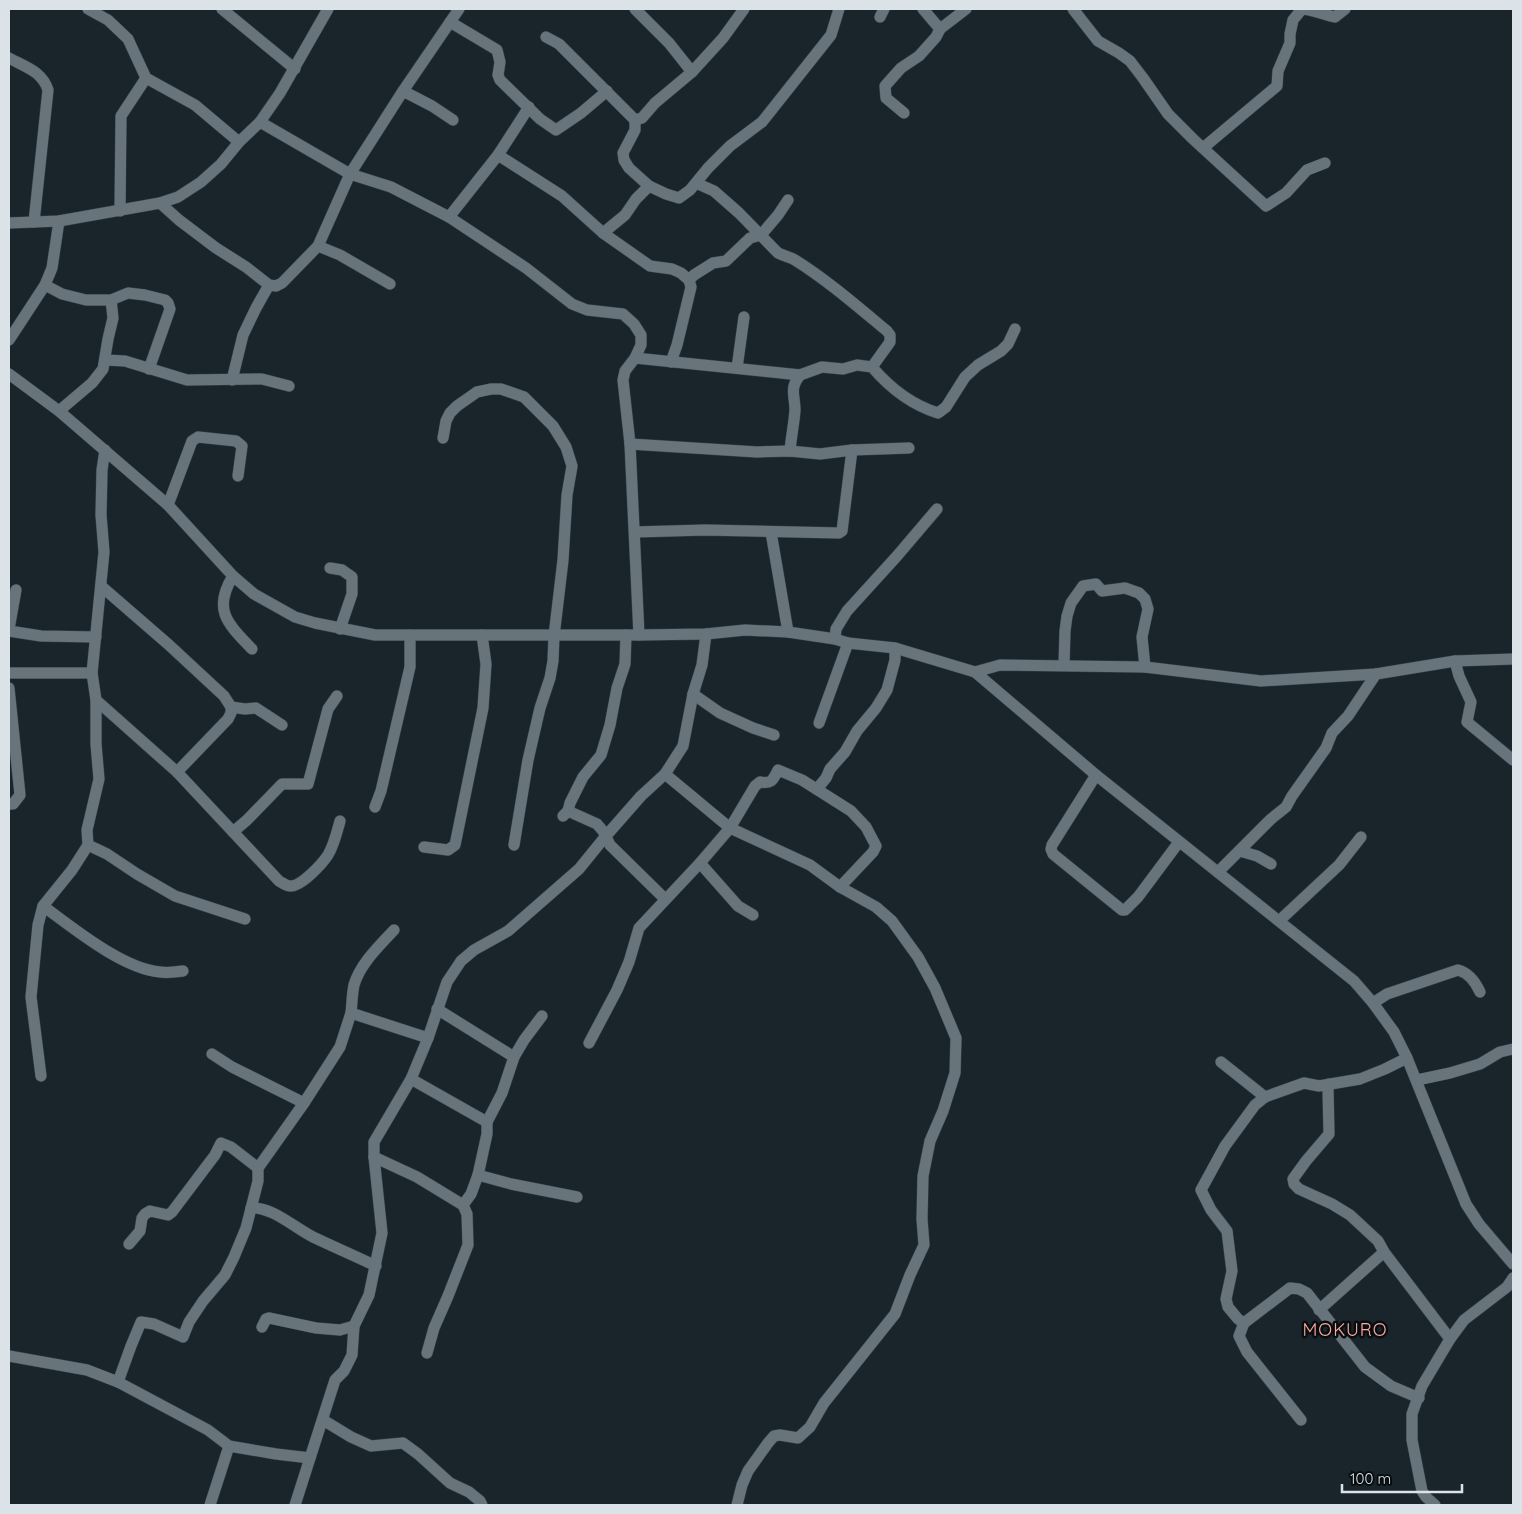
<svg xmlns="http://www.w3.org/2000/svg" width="1522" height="1514" viewBox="0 0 1522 1514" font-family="Quicksand,sans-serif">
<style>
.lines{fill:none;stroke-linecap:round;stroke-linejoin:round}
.minor-casing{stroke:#394147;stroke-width:12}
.minor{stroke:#67747c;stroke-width:11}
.labels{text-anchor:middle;stroke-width:5;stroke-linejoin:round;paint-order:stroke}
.quarter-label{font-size:18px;letter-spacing:1px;fill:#fda9a1;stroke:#080d10}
</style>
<rect width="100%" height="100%" fill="#1a252b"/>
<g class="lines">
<g class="minor-casing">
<g id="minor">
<path d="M88,9L108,20L128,39L146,78L195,105L239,142"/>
<path d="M222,9L295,69"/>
<path d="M635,9L669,43L692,72"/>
<path d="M923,9L940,29"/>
<path d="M1073,9L1098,41L1119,53L1130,61L1143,78L1168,114L1193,139L1266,206L1286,193L1307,170L1325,163"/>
<path d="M1303,9C1314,10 1324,15 1335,17L1345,9"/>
<path d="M880,17L884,9"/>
<path d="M450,22L497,50L500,62L498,75L500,80L540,119L556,130L581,113L607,91"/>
<path d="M546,37L559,44L635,120L642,118L655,103L692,72L723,38L744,9"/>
<path d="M9,58C25,67 42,71 48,90L34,222"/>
<path d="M403,91L432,106L453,120"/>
<path d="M904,113L886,98L885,86L901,68L919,56L936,37L940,29L966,9"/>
<path d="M635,120V130L623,153L624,160L629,168L649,186"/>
<path d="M260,122L350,174L391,187L449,217L526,268L572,304L587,310L623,314L634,324L641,335V345L635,358L625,371L623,380L630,444L639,635"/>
<path d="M1203,148L1277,86L1278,71L1290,43V34L1293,20L1302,9"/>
<path d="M498,155L562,196L603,233L650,266L672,269L681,273L689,280L691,287L677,345L671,362"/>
<path d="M696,183L714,191L739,213L778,253C784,256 790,257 795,260C827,280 858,307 887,331L890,335V342L872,367"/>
<path d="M160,203L179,220L216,248L246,267L269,285L276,286L282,283L318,246L350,174L403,91L459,9"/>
<path d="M120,211L121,116L146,78"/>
<path d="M449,217L498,155L529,107"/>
<path d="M9,223L59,221L160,203L178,197L201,182L221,164L239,142L260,122L280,93L328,9"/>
<path d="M603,233L625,215L636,199L649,186L666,194L679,198L690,190L708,168L730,146L762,122L831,35L839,9"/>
<path d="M318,246L340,255L390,284"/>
<path d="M689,280L694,275L713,263L726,261L750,238L761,235L778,215L788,200"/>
<path d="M45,285L62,294L86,300H111L128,293L145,295L165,300L168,303L170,309L149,369"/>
<path d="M9,340L45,285L52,268L59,221"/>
<path d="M635,358L800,375L822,367L843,369L857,365L872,367C890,388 912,405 938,413L946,407L965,377L978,365L1001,351L1008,344L1015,329"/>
<path d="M105,360L125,361L187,380L262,379L289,386"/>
<path d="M737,368L744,317"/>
<path d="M9,374L59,411L168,505L233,576L254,594L295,617L315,623L375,635H639L706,634L745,630L788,632L835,639L848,643L895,648L975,672L1096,775L1354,981L1373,1003L1394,1032L1407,1058L1466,1204L1479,1224L1513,1264"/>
<path d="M232,380L243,335L256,308L269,285"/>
<path d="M59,411L92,383L103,369L108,339L113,318L111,300"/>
<path d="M443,438L446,421L450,413L457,406L477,392L491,389H501L524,397L553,426L566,447L572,466L567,495L563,560L554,636L553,661L550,678L540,708L528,760L514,845"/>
<path d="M630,444L757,452L790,451L820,454L852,450L909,448"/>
<path d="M790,451C791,438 794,424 795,410C795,395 789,389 800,375"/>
<path d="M168,505L192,441L198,437L236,441L242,446L238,476"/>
<path d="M635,532L705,530L839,533L842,531L852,450"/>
<path d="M771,532L788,632"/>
<path d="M330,568L342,570L352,577V594L340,629"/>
<path d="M233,576C212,610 228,624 252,649"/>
<path d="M101,586L169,645L224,696L231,707V713L228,719L177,772"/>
<path d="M9,629L16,590"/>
<path d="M9,631L41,636L96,637"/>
<path d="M835,639L836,629L847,611L897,556L937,509"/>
<path d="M1455,661L1459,676L1471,702L1467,722L1513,760"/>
<path d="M1064,665L1065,631L1067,616L1071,603L1083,586L1096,584L1102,591L1125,588L1139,593L1145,599L1148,609L1142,637L1145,667"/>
<path d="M975,672L1000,665L1145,667L1261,681L1376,674L1455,661L1513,659"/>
<path d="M9,673H92"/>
<path d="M9,688L20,795L13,804H9"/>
<path d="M693,694L720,713L753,728L774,735"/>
<path d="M96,700L177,772L279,881C283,883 286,886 290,886C301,887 322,864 328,855C334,845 337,832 340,821"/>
<path d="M231,707L245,709L256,708L282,725"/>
<path d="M819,723L848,643"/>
<path d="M665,774L730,828L810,865L840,887L876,907L892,921L918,957L935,988L956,1038L955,1073L943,1111L930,1141L923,1176L922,1219L924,1245L910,1275L895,1314L824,1403L810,1427L798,1438L780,1435L774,1436L768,1443L748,1471L742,1485L737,1505"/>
<path d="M1096,775L1052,845L1051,849L1053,854L1122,910H1125L1138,897L1179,842"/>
<path d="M817,789L826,778L830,769L845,752L857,731L876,708L887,690L895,660V648"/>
<path d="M375,807L381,791L410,667V635"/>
<path d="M568,811L597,824L603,831L610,845L665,899"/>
<path d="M563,816L568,811L570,803L583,777L601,755L610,725L617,688L625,664L626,635"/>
<path d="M233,832L247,820L282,784H308L328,709L337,696"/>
<path d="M88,845L107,854L137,874L175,896L245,919"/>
<path d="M424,847L448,850L455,845L483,708L486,664L482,635"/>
<path d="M1240,851L1257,856L1271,864"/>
<path d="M700,863L738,906L753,915"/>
<path d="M1218,872L1271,819L1286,807L1292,796L1326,748L1332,733L1348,716L1376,674"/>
<path d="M43,906C73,928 123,969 160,972C167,973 176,972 183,971"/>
<path d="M1279,921L1339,865L1361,837"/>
<path d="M394,930C379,946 360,964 354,985C352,994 352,1004 351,1013L428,1038"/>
<path d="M1373,1003L1387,994L1458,970C1469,973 1475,981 1480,992"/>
<path d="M437,1009L514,1057"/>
<path d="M589,1043L617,990L629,962L639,928L700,863L730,828L755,786L760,782C772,784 773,780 778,770L802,780L851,811L866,827L876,846L873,852L840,887"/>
<path d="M212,1054L232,1067L304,1103"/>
<path d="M1221,1062L1265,1097"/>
<path d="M41,1076L31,997L38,925L43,906L72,870L88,845L87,830L99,779L96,744V700L92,673L104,552L101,515L102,470L105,450"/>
<path d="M411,1079L487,1122"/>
<path d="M1417,1080L1450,1073L1480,1064L1500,1052L1513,1049"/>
<path d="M1329,1084L1328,1089L1329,1134L1306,1161L1293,1179L1294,1184L1299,1189L1332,1204L1350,1215L1378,1241L1384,1252"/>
<path d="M374,1157L417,1177L463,1205L467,1214L468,1245L448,1296L434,1328L427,1353"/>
<path d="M478,1175L511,1184L577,1197"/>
<path d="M463,1205L471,1194L478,1175L487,1134V1122L502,1093L514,1057L524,1040L542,1016"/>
<path d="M251,1208C271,1206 295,1228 313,1237C334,1247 355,1256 376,1266"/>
<path d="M129,1244L140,1231L142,1218L145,1214L150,1211L168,1215L172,1212L215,1155L221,1143L231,1147L258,1168"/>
<path d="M1319,1310L1384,1252L1450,1339"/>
<path d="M1244,1323L1238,1319L1228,1307L1226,1299L1232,1271L1227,1231L1211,1210L1201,1190L1225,1146L1255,1105L1265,1097L1304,1083L1319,1086L1360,1079L1385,1069L1407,1058"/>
<path d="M262,1327L266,1319L269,1318L316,1328L340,1330L354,1326"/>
<path d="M9,1356L87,1370L118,1382L208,1430L229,1446L276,1454L310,1458"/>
<path d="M118,1382L131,1346L141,1322L154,1324L183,1337L189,1322L203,1301L225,1275L234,1257L246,1228L258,1181V1168L304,1103L340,1047L351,1013"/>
<path d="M323,1420L351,1437L371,1446L403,1443L418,1454L450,1483L469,1492L480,1501L482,1505"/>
<path d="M1301,1420L1247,1352L1239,1336L1244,1323L1290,1288L1299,1289L1307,1293L1365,1367L1391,1386L1419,1398"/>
<path d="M210,1505L229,1446"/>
<path d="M295,1505L335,1380L344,1371L352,1355L354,1326L369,1295L382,1233L374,1157V1142L411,1079L428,1038L447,982L461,961L474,950L508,931L579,869L605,837L641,796L665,774L683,746L693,694L702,665L706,634"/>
<path d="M1435,1505L1426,1497L1422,1491L1412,1440V1414L1422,1386L1450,1339L1464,1320L1507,1287L1513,1278"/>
</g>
</g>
<use href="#minor" class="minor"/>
</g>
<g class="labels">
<g class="quarter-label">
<text x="1345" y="1336">MOKURO</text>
</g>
</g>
<rect width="1522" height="1514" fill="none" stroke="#dce3e8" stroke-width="20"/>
<path d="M1342 1484v8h120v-8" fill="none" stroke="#dce3e8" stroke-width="2.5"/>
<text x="1350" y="1484" font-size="15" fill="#dce3e8" stroke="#080d10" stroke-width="4" paint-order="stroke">100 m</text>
</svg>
